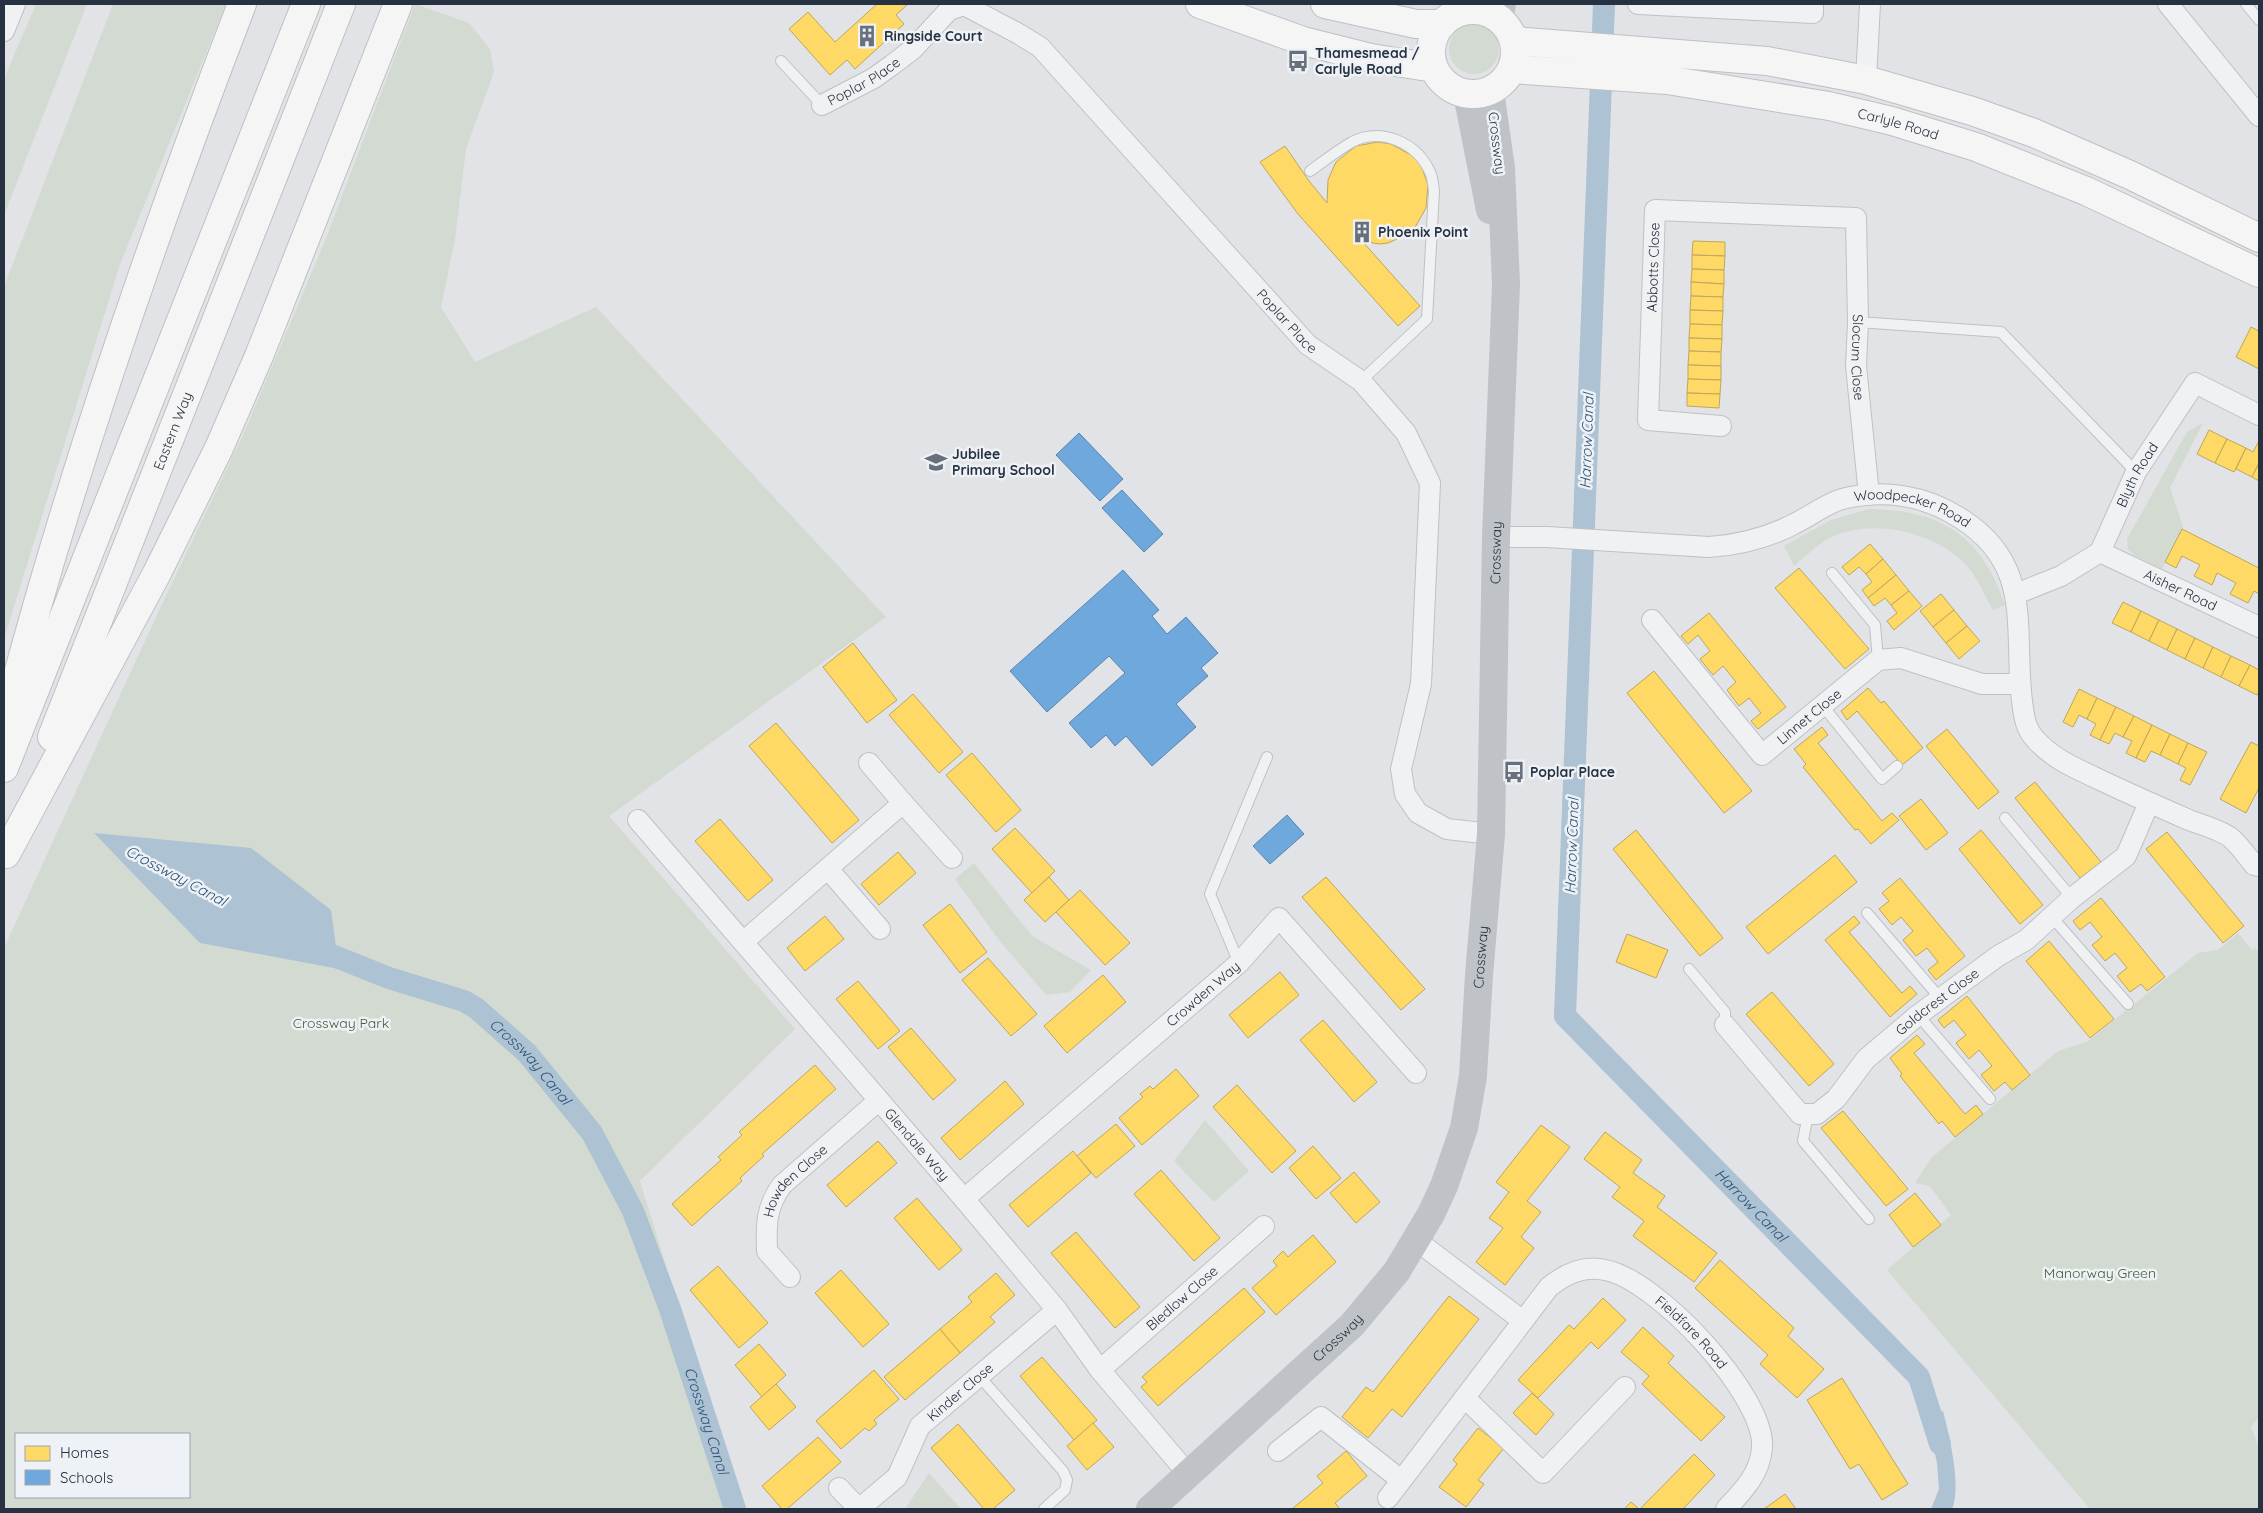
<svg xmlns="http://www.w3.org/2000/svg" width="2263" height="1513" viewBox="0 0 2263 1513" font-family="Quicksand,sans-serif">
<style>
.green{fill:#d2dad1;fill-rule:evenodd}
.water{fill:#adc2d3}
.homes{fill:#ffd966;stroke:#bea75b}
.schools{fill:#6fa8dc;stroke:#5985ae}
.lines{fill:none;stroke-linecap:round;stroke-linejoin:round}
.canal{stroke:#adc2d3;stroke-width:22}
.lane-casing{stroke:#bfc1c4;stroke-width:12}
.street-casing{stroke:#bfc1c4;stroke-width:22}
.primary-casing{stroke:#bdc0c4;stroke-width:30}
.lane{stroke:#f0f1f3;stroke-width:10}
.street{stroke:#f0f1f3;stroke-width:20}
.secondary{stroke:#bfc2c6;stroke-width:28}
.primary{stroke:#f5f5f6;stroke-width:28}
.labels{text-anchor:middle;stroke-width:5;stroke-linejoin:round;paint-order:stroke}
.poi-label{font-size:14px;font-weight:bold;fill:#263241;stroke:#eef2f6;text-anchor:start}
.street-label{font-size:14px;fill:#263241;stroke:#eef2f6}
.park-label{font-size:14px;fill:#3e5d33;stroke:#eef2f6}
.water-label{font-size:15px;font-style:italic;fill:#2e5477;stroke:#eef2f6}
</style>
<rect width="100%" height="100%" fill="#e1e3e6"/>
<g class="green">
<path d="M36,4H87L4,215V79Z"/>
<path d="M113,4H226L120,264L4,639V287Z"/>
<path d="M415,4L469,23L490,49L494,72L466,149L455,239L441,307L475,362L596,307L886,617L609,816L795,1029L640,1181L734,1487L724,1509H4V948L161,606L244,433L325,241ZM16,1434H189V1497H16Z"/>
<circle cx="1474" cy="49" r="25"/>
<path d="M2203,423L2170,488L2183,527L2162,569L2134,555L2128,549L2127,539L2187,432Z"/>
<path d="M1869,509C1941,510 1982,536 2005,605L1993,610C1985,596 1978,579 1968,567C1937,532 1872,517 1830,538C1817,544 1805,557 1794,566L1784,546L1831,520Z"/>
<path d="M974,863L1032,936L1091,970L1070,992L1046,995L999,940L955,879Z"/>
<path d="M2238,933L2252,950L2255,948L2259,952V1416L2251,1427L2259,1448V1509H2090L1887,1270L1951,1215L1930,1186L1915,1183L1931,1158L2058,1051L2087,1042L2198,953L2218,950Z"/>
<path d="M1205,1120L1249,1171L1214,1202L1174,1161Z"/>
<path d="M929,1473L960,1508L958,1509H905Z"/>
</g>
<g class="water">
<path d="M94,833L251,848L331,910L339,969L200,943Z"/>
<path d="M1943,1411C1949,1435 1962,1487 1952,1509H1931L1939,1489L1937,1463L1927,1418Z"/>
</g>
<g class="homes">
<path d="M877,4H908L896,15L904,24L855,69L847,60L830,75L789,29L808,12L835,42Z"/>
<path d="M1378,142L1391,144L1411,155L1421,165L1428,185L1426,208L1414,229L1406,235L1388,243L1379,244L1362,241L1420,306L1398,326L1298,214L1260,162L1285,146L1309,181L1327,203L1328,180L1336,162L1356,146Z"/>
<path d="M1693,241L1725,242V256L1692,255Z"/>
<path d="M1692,255L1725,256L1724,270L1692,269Z"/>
<path d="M1692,269L1724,270V284L1691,282Z"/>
<path d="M1691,282L1724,284L1723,297L1691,296Z"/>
<path d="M1691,296L1723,297V311L1690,310Z"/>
<path d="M1690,310L1723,311L1722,325L1690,324Z"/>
<path d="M1690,324L1722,325V339L1689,338Z"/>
<path d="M2251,327L2259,331V369L2236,357Z"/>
<path d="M1689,338L1722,339L1721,352L1689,351Z"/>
<path d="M1689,351L1721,352V366L1688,365Z"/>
<path d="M1688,365L1721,366V380L1688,379Z"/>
<path d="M1688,379L1721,380L1720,394L1687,393Z"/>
<path d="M1687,393L1720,394L1719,408L1687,406Z"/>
<path d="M2209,430L2227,439L2215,463L2197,454Z"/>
<path d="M2227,439L2246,448L2234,472L2215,463Z"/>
<path d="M2259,441V463L2252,477L2236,469L2246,448L2253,452Z"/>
<path d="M2259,463V481L2252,477Z"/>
<path d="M2182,529L2259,568V594L2254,591L2248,603L2230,594L2236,583L2217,573L2212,585L2194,576L2200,565L2182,556L2176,568L2165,562Z"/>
<path d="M1870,544L1883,559L1866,574L1859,567L1849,575L1842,567Z"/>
<path d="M1883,559L1896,575L1868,598L1862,590L1872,582L1866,574Z"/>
<path d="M1799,568L1869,649L1845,669L1775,588Z"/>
<path d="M1896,575L1909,591L1891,605L1885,598L1874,606L1868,598Z"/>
<path d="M1909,591L1922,606L1894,630L1887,621L1897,613L1891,605Z"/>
<path d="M1941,594L1954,610L1933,627L1920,611Z"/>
<path d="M2123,602L2141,611L2131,632L2112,623Z"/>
<path d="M1954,610L1967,626L1946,643L1933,627Z"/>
<path d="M2141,611L2159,620L2149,641L2131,632Z"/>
<path d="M1709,613L1786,707L1758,729L1751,721L1761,713L1749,698L1739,706L1727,690L1736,682L1723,666L1713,675L1700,659L1710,651L1698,635L1688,644L1681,636Z"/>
<path d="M2159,620L2177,629L2167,650L2149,641Z"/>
<path d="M1967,626L1980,641L1959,659L1946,643Z"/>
<path d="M2177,629L2195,638L2185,659L2167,650Z"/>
<path d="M2195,638L2213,647L2203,668L2185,659Z"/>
<path d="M853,643L897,700L867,723L823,667Z"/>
<path d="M2213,647L2231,656L2221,677L2203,668Z"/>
<path d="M2231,656L2250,665L2239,686L2221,677Z"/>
<path d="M2250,665L2259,670V691L2257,695L2239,686Z"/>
<path d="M1654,671L1752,791L1724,813L1627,693Z"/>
<path d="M1868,688L1881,703L1884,701L1923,748L1902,765L1857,711L1847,720L1841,711Z"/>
<path d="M2079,689L2097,698L2087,719L2079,715L2073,727L2063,722Z"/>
<path d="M913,694L963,752L939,773L889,715Z"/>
<path d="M2097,698L2116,707L2100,740L2090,735L2096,724L2087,719Z"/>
<path d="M2116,707L2134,716L2123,737L2115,733L2109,744L2100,740Z"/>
<path d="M2134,716L2152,725L2136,758L2126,753L2132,741L2123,737Z"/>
<path d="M776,723L859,820L832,843L749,746Z"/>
<path d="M2152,725L2170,734L2160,755L2151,751L2145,762L2136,758Z"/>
<path d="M1822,727L1828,735L1818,743L1882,821L1892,813L1899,820L1871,844L1858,829L1855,830L1803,767L1806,764L1794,749Z"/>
<path d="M1947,729L1999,792L1978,809L1926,746Z"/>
<path d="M2170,734L2188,743L2178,764L2160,755Z"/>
<path d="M2251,742L2259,746V788L2246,813L2220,799Z"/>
<path d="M2188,743L2207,752L2190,785L2180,780L2186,768L2178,764Z"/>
<path d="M972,753L1021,810L996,832L946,775Z"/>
<path d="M2035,782L2101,862L2080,878L2015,798Z"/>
<path d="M1921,799L1948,833L1926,850L1899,816Z"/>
<path d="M720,819L773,880L748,901L695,841Z"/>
<path d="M1015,828L1055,871L1032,893L992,849Z"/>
<path d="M1636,830L1723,938L1700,956L1613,849Z"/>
<path d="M1981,830L2043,905L2020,924L1959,849Z"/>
<path d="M2167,832L2244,926L2223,943L2146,849Z"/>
<path d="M898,852L916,873L879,905L861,884Z"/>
<path d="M1835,855L1857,882L1768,954L1746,927Z"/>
<path d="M1049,877L1069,900L1045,922L1024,900Z"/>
<path d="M1326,877L1425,989L1401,1010L1302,897Z"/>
<path d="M1900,878L1965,956L1936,980L1928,970L1938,962L1927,948L1916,956L1903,940L1913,931L1901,917L1892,925L1879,909L1889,901L1882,893Z"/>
<path d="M1080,890L1130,943L1105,965L1056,912Z"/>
<path d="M2101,898L2165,977L2147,991L2141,984L2130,992L2117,976L2127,968L2115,953L2105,961L2092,945L2102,937L2090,922L2080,930L2073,921Z"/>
<path d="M950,904L987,952L960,973L923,925Z"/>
<path d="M825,916L844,939L805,971L787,948Z"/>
<path d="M1854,916L1860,923L1849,932L1902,993L1910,986L1917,994L1890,1017L1825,940Z"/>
<path d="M1627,934L1668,950L1656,978L1616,962Z"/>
<path d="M2049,941L2114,1019L2090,1038L2026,961Z"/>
<path d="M988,958L1037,1014L1011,1036L962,980Z"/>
<path d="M1280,972L1299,995L1248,1038L1229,1015Z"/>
<path d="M1103,975L1126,1002L1067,1053L1044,1026Z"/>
<path d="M858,981L900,1031L878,1049L836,999Z"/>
<path d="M1772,992L1834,1064L1809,1086L1746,1014Z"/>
<path d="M1967,996L2030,1075L2012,1090L2005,1082L1994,1091L1981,1075L1992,1066L1979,1050L1969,1059L1956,1043L1966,1035L1954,1020L1944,1028L1938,1020Z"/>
<path d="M1323,1020L1377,1082L1354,1102L1300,1040Z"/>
<path d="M911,1028L956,1080L933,1100L888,1047Z"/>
<path d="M1917,1035L1925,1044L1914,1053L1965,1114L1976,1105L1983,1114L1955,1137L1942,1121L1939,1124L1900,1076L1902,1074L1890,1058Z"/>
<path d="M815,1065L836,1089L762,1154L764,1156L740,1178L742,1181L692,1226L672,1204L721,1160L718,1157L742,1135L739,1132Z"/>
<path d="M1176,1069L1199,1096L1142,1145L1119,1118L1143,1097L1140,1094L1150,1086L1153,1089Z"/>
<path d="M1005,1081L1024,1104L960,1160L941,1138Z"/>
<path d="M1237,1085L1296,1151L1272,1173L1213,1107Z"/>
<path d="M1843,1111L1908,1189L1886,1206L1821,1128Z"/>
<path d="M1116,1124L1135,1146L1096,1178L1077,1156Z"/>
<path d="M1541,1125L1570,1147L1527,1201L1541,1212L1521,1237L1534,1248L1505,1285L1476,1262L1503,1228L1489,1218L1509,1192L1496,1182Z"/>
<path d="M1605,1132L1642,1160L1633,1173L1665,1196L1657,1207L1717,1253L1694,1282L1633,1236L1644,1221L1612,1197L1620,1187L1584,1159Z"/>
<path d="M878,1141L897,1163L846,1207L827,1185Z"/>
<path d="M1313,1146L1341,1178L1316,1199L1289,1168Z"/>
<path d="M1073,1151L1091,1173L1028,1227L1009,1205Z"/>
<path d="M1161,1170L1220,1238L1194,1261L1134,1194Z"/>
<path d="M1354,1172L1380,1202L1356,1223L1330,1193Z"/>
<path d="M1915,1193L1941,1225L1913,1247L1889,1215Z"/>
<path d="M917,1198L962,1250L939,1270L894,1218Z"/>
<path d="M1076,1232L1140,1307L1115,1328L1051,1253Z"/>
<path d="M1313,1235L1336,1262L1276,1315L1252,1288L1277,1266L1273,1261L1283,1251L1288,1257Z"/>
<path d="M1720,1260L1794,1328L1788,1336L1824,1369L1797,1398L1760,1364L1768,1355L1695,1288Z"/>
<path d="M718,1266L768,1323L739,1348L690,1290Z"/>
<path d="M841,1270L889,1324L863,1347L815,1293Z"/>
<path d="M996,1273L1015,1295L990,1317L995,1322L960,1353L940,1329L972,1302L968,1297Z"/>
<path d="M1244,1288L1265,1312L1158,1406L1141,1387L1147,1382L1142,1377Z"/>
<path d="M1449,1296L1479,1319L1402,1417L1392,1409L1368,1438L1342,1417L1366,1387L1373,1392Z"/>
<path d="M1603,1298L1626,1320L1598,1349L1591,1342L1538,1398L1518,1380L1569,1325L1574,1329Z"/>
<path d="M1643,1327L1674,1356L1668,1363L1725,1417L1701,1441L1642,1384L1649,1376L1621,1352Z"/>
<path d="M940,1329L960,1353L905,1400L884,1377Z"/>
<path d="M759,1344L786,1375L762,1397L735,1365Z"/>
<path d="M1042,1357L1097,1420L1074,1440L1020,1376Z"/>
<path d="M874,1370L899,1399L874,1420L877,1424L869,1431L865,1428L841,1449L816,1421Z"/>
<path d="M1842,1378L1908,1484L1882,1500L1859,1464L1850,1469L1807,1400Z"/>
<path d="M776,1384L796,1407L769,1430L750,1407Z"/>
<path d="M1532,1393L1554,1414L1536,1435L1513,1413Z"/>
<path d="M1093,1423L1114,1447L1087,1470L1067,1446Z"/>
<path d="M958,1424L1015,1490L993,1509H984L931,1448Z"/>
<path d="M1478,1428L1504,1448L1478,1480L1484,1484L1466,1507L1439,1487L1457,1464L1453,1460Z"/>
<path d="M818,1437L841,1462L787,1509H782L762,1486Z"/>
<path d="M1346,1451L1367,1476L1335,1503L1340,1509H1292L1323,1483L1317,1476Z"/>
<path d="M1694,1454L1715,1475L1683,1509H1640Z"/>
<path d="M1785,1494L1796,1509H1764Z"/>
<path d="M1631,1502L1639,1509H1624Z"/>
</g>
<g class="schools">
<path d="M1079,433L1123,479L1100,501L1056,455Z"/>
<path d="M1122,490L1163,534L1144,552L1102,508Z"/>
<path d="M1123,570L1159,610L1152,616L1167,634L1186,617L1218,653L1201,668L1208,676L1176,704L1196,727L1152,766L1126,736L1115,746L1106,735L1091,748L1069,723L1125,673L1109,656L1047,712L1010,671Z"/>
<path d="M1287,815L1304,834L1270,864L1253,846Z"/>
</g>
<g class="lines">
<g class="canal">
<path id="s1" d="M1604,4L1565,1016L1919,1377L1940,1444"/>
<path id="s2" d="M309,946L389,978L464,1001L476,1008L527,1053L592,1133L633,1211L670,1309L735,1509"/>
</g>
<g class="lane-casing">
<g id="lane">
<path d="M2246,4L2259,20"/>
<path d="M781,61L822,105"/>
<path d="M1310,171C1324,161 1338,150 1352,142C1382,127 1417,143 1430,172C1433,178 1433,185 1434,191L1427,319L1361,381"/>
<path d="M1858,322L2001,332L2136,472"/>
<path d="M1832,573L1875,625L1878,660"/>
<path d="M1822,705L1882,779L1897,766"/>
<path d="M2005,818L2072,898"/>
<path d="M1867,913L1940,998"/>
<path d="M2051,916L2128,1004"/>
<path d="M1239,963L1210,894L1267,757"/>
<path d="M1689,969L1725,1012V1025"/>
<path d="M1918,1015L1990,1099"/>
<path d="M1808,1114L1803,1141L1869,1219"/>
<path d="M979,1376L1063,1471L1067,1480L1065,1490L1044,1509"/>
</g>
</g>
<g class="street-casing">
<g id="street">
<path d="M1638,4L1813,13V4"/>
<path d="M2168,4L2259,116"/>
<path d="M4,31L15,4"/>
<path d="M1866,80L1870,4"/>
<path id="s3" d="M822,105L874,78L892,65L913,49L949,10L964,5L1019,34L1040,47L1308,345L1361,381L1406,433L1430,483L1421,684L1401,769L1405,794L1418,813L1447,829L1491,834"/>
<path id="s4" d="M1721,426L1648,420L1655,210L1856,218L1858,322L1856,366L1869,495"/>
<path id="s5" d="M1496,537H1547L1709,547C1739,545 1767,538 1794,524C1809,517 1825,504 1842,499C1883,489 1924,495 1960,518C2035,565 2013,629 2022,701C2024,716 2025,729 2036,740C2052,758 2073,767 2094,777C2125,792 2157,806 2189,820C2202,825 2221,830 2231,838C2240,846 2247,856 2254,865L2259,866"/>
<path id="s6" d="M2100,552L2259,627"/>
<path id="s7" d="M2016,594L2061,576L2100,552L2136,472L2195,383L2259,415"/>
<path id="s8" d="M1652,620L1762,755L1878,660L1901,658L1982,684H2020"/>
<path d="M903,803L952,858"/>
<path id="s9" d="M638,820L964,1199L1057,1310L1100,1370L1189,1475"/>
<path d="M828,869L880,929"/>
<path d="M743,942L903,803L869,763"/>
<path id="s10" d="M1725,1025L1800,1114H1817L1836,1099L1866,1059L1918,1015L1998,956L2026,940L2072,898L2126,856L2149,803"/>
<path id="s11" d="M964,1199L1239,963L1279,918L1416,1073"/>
<path d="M1417,1241L1523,1321"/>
<path id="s12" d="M790,1277L767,1251C766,1224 766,1207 782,1185L878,1101"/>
<path id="s13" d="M1100,1370L1264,1226"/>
<path d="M1465,1398L1543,1473L1625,1387"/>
<path d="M1278,1451L1321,1417L1401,1480"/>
<path d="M839,1488L859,1509"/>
<path id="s14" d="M1388,1498L1549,1287C1565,1274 1584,1265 1605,1270C1656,1279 1766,1396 1762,1448C1760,1474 1743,1491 1726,1509"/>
<path id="s15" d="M859,1509L897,1477L920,1426L1057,1310"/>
</g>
</g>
<g class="primary-casing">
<g id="primary">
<path d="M1200,4L1303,41L1371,58L1434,68"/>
<path d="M1325,4L1416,24H1442"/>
<circle cx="1473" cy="52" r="42"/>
<path d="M1515,41L1767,61L1866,80L1972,111L2034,133L2130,175L2259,238"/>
<path id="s17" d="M1512,69L1667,80L1829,106L1892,121L1976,147L2086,191L2259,273"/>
<path d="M4,727C68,481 151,240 242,4"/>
<path id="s18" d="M52,737L341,4"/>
<path d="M4,768L306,4"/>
<path d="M6,854L157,573L219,448L259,356L398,4"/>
</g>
</g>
<use href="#lane" class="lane"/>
<use href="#street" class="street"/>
<g class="secondary">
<path d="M1468,9L1470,4"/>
<path d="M1499,18L1502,4"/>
<path d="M1467,94L1490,210"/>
<path id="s16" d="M1150,1509L1352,1325L1397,1271L1431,1214L1444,1186L1464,1128L1473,1076L1479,975L1491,834L1496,537L1506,284L1501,168L1490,91"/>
</g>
<use href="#primary" class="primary"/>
</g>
<defs>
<g id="building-bare" transform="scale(1.725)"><path d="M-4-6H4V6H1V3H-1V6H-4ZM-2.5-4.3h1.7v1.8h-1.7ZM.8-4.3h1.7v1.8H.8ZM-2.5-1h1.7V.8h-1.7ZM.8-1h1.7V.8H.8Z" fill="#67707b" stroke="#eef2f6" stroke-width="2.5" paint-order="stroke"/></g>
<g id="bus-bare" transform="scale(1.725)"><path d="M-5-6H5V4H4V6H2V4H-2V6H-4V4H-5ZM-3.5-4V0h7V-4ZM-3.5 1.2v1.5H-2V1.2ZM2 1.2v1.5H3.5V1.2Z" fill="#67707b" stroke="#eef2f6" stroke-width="2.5" paint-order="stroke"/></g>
<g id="school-bare" transform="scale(1.725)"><path d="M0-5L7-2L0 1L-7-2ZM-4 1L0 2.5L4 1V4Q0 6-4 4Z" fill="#67707b" stroke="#eef2f6" stroke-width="2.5" paint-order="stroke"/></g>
</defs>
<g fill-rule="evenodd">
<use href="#building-bare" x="867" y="36"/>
<use href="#bus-bare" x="1298" y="61"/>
<use href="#building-bare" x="1362" y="232"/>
<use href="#school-bare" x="936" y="462"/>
<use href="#bus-bare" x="1514" y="772"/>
</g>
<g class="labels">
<g class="poi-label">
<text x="884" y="41">Ringside Court</text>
<text x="1315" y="58">Thamesmead /<tspan x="1315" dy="16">Carlyle Road</tspan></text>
<text x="1378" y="237">Phoenix Point</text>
<text x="952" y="459">Jubilee<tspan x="952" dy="16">Primary School</tspan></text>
<text x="1530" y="777">Poplar Place</text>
</g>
<g class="street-label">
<text dy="5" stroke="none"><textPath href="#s3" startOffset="48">Poplar Place</textPath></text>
<text dy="5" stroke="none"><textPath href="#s17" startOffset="391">Carlyle Road</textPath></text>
<text transform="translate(1497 143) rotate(83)" y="5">Crossway</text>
<text dy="5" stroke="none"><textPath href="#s4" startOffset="226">Abbotts Close</textPath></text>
<text dy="5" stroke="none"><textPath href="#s3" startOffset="632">Poplar Place</textPath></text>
<text dy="5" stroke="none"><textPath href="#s4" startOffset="624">Slocum Close</textPath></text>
<text dy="5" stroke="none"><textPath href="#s18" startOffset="329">Eastern Way</textPath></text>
<text dy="5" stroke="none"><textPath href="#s7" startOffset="180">Blyth Road</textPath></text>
<text dy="5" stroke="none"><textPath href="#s5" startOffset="429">Woodpecker Road</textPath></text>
<text dy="5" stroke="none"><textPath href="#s16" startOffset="1079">Crossway</textPath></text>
<text dy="5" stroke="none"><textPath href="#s6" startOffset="89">Aisher Road</textPath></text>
<text dy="5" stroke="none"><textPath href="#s8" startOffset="235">Linnet Close</textPath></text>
<text dy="5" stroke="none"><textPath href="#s16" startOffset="674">Crossway</textPath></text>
<text dy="5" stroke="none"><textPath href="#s11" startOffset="315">Crowden Way</textPath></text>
<text dy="5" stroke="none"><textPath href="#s10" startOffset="299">Goldcrest Close</textPath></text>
<text dy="5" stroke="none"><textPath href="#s9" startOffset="428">Glendale Way</textPath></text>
<text dy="5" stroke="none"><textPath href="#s12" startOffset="115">Howden Close</textPath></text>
<text dy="5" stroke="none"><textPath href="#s13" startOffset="109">Bledlow Close</textPath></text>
<text dy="5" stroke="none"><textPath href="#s14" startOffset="434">Fieldfare Road</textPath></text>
<text dy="5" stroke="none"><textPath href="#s16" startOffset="254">Crossway</textPath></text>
<text dy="5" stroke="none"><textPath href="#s15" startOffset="158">Kinder Close</textPath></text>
</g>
<g class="park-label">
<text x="341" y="1028">Crossway Park</text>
<text x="2100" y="1278">Manorway Green</text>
</g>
<g class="water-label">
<text transform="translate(1587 441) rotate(-88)" y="5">Harrow Canal</text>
<text transform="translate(1572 846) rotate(-88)" y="5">Harrow Canal</text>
<text transform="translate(176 876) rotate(28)" y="5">Crossway Canal</text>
<text dy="5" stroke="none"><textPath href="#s2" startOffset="255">Crossway Canal</textPath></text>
<text dy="5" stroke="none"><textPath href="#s1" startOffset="1278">Harrow Canal</textPath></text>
<text dy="5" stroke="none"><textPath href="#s2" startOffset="660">Crossway Canal</textPath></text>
</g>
</g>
<rect width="2263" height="1513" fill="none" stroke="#263241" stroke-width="10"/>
<rect x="15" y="1433" width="175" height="65" fill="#eef2f6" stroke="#9ea5ae"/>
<rect x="25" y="1446" width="25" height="15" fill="#ffd966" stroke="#9ea5ae"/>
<text x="60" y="1458" font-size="15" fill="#263241">Homes</text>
<rect x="25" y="1470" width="25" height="15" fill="#6fa8dc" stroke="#9ea5ae"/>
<text x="60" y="1483" font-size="15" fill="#263241">Schools</text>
</svg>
